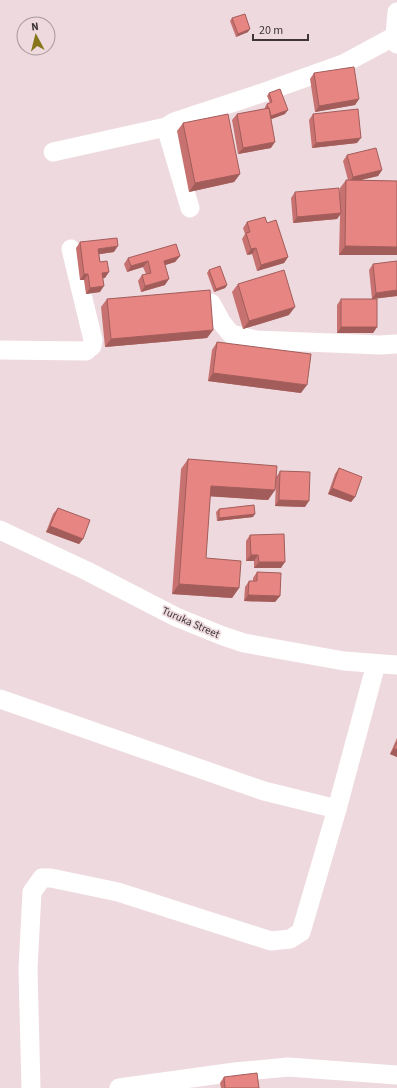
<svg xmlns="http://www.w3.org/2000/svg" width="397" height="1088" viewBox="0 0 397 1088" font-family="'Source Sans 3',sans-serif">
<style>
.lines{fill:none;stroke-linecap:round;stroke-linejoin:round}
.minor{stroke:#fff;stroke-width:19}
.wall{fill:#c77270}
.shaded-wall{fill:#a25d5b}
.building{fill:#e78582;stroke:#a25d5b}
.labels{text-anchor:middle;stroke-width:3.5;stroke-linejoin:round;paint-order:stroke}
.street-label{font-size:11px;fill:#3d3537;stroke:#eedade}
</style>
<rect width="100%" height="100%" fill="#eedade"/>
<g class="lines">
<g class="minor">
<path d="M397,12L395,36L397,44"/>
<path d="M53,152L166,127"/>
<path d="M190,208L166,127L174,122L195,115L265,92L343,64L395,36"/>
<path d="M211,303L222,323L231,334L256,340L380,345L397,344"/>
<path d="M0,350L86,351L92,346L93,340L71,249"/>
<path d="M0,530L87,571L176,617L223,636L244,643L344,661L397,665"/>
<path d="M0,699L264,791L337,809"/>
<path d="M31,1088L28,969L32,892L42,878H51L118,892L271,941L290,939L301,932L337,809L376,664"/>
<path d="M119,1088L235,1072L288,1067L397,1075"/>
</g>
</g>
<g class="wall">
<path d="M232,18L248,32L236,37L230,21Z"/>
<path d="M314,73L359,99L355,105L315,112L310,79Z"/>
<path d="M269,93L285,114L271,119V148L238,154L232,120L237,114L265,109V107L267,104L270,103L267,96Z"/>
<path d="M313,114L357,143L312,148L309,120Z"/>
<path d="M183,123L240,174L234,182L189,192L177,131Z"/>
<path d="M347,155L382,170L378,176L359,180L397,181V255H339L340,215L337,219L293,223L291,198L295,192L340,198V188L346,180H348L343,161Z"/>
<path d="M247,222L267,223L288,257L284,263L257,271L252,254L247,255L242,239L245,234L243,228Z"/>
<path d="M80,242L114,252L99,254L100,262L105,278H103L100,292L86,294L84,280H80L76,248Z"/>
<path d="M180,256L175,262L165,265V285L141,292L138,281L142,275L146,274L143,267L127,272L124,264L128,258Z"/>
<path d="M373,264L397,296L372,299L369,270Z"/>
<path d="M209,270L227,285L225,288L214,292L207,273Z"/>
<path d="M238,284L289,315L243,329L232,292Z"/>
<path d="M107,299L213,330L207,338L105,347L101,307Z"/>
<path d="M341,299L377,327L373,333H337V305Z"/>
<path d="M217,342L301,393L208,381L212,350Z"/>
<path d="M188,459L277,476L280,471L305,507L275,506L276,482L275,490L268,500L210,496L206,558L239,588L232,598L172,594L181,469Z"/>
<path d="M339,468L355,497L351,502L328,494L335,474Z"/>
<path d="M58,508L83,539L79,544L46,532L53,514Z"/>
<path d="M219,509L253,517L217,521L216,512Z"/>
<path d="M250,535L281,568H254V561H246V541Z"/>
<path d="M257,572L280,596L275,602L244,601L245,587L249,581H253V578Z"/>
<path d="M397,738V757L390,754Z"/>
<path d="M224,1077L259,1088H221L220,1083Z"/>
</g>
<g class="shaded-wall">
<path d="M250,29L248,32L236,37L238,34Z"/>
<path d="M359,99L355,105L315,112L319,106Z"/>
<path d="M288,110L285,114L269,120L271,116Z"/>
<path d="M361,138L357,143L312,148L316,143Z"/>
<path d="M275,142L271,148L238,154L243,148Z"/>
<path d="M382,170L378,176L349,183L353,177Z"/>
<path d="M240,174L234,182L189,192L195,183Z"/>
<path d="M341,213L337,219L293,223L297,217Z"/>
<path d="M118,246L114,252L94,255L98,249Z"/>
<path d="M345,246L397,247V255H339Z"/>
<path d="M256,248L252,254L247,255L251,249Z"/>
<path d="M180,256L175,262L159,267L164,261Z"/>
<path d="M288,257L284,263L257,271L261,265Z"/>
<path d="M148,261L143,267L127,272L131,266Z"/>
<path d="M109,272L105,278L98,279L102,273Z"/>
<path d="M84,274H88L84,280H80Z"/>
<path d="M169,279L165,285L141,292L145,286Z"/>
<path d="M227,285L225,288L214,292L216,289Z"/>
<path d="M104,286L100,292L86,294L90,288Z"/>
<path d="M397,290V296L372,299L376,293Z"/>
<path d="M295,307L289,315L243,329L249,321Z"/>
<path d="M341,327H377L373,333H337Z"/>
<path d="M213,330L207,338L105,347L111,339Z"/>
<path d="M213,373L307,385L301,393L208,381Z"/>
<path d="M211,486L275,490L268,500L204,496Z"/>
<path d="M332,488L355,497L351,502L328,494Z"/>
<path d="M279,500L309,501L305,507L275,506Z"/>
<path d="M255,514L253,517L217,521L219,518Z"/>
<path d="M50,526L83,539L79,544L46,532Z"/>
<path d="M251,555H258L254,561H246Z"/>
<path d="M259,562H285L281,568H254Z"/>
<path d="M179,584L239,588L232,598L172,594Z"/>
<path d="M248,595L280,596L275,602L244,601Z"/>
<path d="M394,748L397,750V757L390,754Z"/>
</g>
<g class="building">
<path d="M245,14L250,29L238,34L232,18Z"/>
<path d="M354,67L359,99L319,106L314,73Z"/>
<path d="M280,89L288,110L271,116L269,108H268L267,104L272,102L269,93Z"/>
<path d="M269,108L275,142L243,148L237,114Z"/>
<path d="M358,109L361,138L316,143L313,114Z"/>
<path d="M228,114L240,174L195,183L183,123Z"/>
<path d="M376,148L382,170L353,177L347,155Z"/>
<path d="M346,180L397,181V247L345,246Z"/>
<path d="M339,188L341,213L297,217L295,192Z"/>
<path d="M265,217L267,223L276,220L288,257L261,265L256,248L251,249L246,233L250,232L247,222Z"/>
<path d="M117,238L118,246L98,249L100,262L107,261L109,272L102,273L104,286L90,288L88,274H84L80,242Z"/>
<path d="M176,244L180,256L164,261L169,279L145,286L142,275L151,273L148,261L131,266L128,258Z"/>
<path d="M397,261V290L376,293L373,264Z"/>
<path d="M220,266L227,285L216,289L209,270Z"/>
<path d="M284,270L295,307L249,321L238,284Z"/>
<path d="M210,290L213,330L111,339L107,299Z"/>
<rect x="341" y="299" width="36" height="28"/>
<path d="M217,342L311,354L307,385L213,373Z"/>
<path d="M188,459L277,466L275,490L211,486L206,558L241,561L239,588L179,584Z"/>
<path d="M339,468L362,477L355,497L332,488Z"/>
<path d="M280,471L310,472L309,501L279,500Z"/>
<path d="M254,505L255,514L219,518V509Z"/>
<path d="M58,508L90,520L83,539L50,526Z"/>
<path d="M284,534L285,562H259L258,555H251L250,535Z"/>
<path d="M257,572L281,573L280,596L248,595L249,581H257Z"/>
<path d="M397,742V750L394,748Z"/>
<path d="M257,1073L259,1088H225L224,1077Z"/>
</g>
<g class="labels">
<g class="street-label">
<text transform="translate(191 622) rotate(24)" y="4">Turuka Street</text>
</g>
</g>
<g transform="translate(36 36) rotate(353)"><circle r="19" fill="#eedade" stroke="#a7989b"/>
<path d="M0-3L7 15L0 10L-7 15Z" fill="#867619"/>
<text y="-6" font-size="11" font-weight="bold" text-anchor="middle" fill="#3d3537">N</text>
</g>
<path d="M253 34v6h55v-6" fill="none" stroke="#3d3537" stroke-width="2"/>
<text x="259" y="34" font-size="12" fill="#3d3537" stroke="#eedade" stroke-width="3" paint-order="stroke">20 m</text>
</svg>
